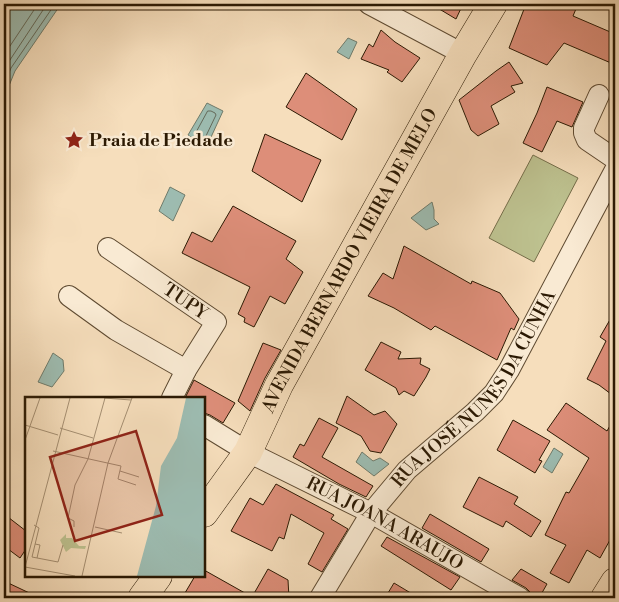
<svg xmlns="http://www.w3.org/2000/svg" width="619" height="602" viewBox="0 0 619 602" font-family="'Libre Bodoni',serif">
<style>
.green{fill:#bdc18f;stroke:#746d49}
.water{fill:#9dbcb1;stroke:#6f7b6b}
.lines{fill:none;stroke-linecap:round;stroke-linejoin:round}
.shore{stroke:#646a5a;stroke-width:1}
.building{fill:#dd8e79;stroke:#2b1903}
.street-casing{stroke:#5e4a31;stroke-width:22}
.primary-casing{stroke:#2b1903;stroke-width:29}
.street{stroke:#f9ead3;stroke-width:20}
.primary{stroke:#f6debc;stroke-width:28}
.labels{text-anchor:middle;stroke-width:5;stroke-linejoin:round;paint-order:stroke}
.poi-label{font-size:18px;font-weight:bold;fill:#2b1903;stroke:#f9ead3;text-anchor:start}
.street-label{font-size:18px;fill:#2b1903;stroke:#f9ead3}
.inset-road{fill:none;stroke:#a58f72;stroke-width:1}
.view{fill:#8f2418;fill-opacity:0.15;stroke:#8f2418;stroke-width:2.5}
.inset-edge{fill:none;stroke:#2b1903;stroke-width:2.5}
</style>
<rect width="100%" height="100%" fill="#f6debc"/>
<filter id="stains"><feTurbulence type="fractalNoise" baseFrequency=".004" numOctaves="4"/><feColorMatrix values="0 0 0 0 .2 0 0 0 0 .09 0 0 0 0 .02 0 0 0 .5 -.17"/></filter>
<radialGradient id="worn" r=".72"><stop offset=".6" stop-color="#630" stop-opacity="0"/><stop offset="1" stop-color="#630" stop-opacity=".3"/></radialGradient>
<path class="green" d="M533,155L578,178L534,262L489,238Z"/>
<g class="water">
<path d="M4,4H61L15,71L4,98Z"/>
<path d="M348,38L357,42L349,59L337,52Z"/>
<path d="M207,103L223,111L206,148L188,135Z"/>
<path d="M170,187L185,195L173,221L159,211Z"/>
<path d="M432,202L434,210V219L439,224L426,230L411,218Z"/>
<path d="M53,353L63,360L64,371L52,387L38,382Z"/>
<path d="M554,448L563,454L552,473L543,467Z"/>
<path d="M362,452L373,461L380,458L389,464L374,476L356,462Z"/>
</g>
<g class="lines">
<g class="shore">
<path d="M4,55L38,4"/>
<path d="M4,69L47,4"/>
<path d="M4,85L11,68L55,4"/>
<path d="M208,111H211L215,113L216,115L205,138L203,139L197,135L196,133Z"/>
</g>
</g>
<g class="building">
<path d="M431,4H463L456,19Z"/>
<path d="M526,4H578L573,16L615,34V54L611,63L564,43L547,65L509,48Z"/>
<path d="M381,30L395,42L420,58L402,82L387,72L389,70L361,59L369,44L373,47Z"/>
<path d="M509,62L523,83L511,86L515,92L491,106L499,124L478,136L471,130L459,100L496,71Z"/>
<path d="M306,73L357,109L342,140L286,107Z"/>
<path d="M547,87L583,102L572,127L557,121L542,152L523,143L537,113Z"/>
<path d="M265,134L321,160L302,202L252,171Z"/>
<path d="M233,206L296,241L286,259L303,272L285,304L270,296L254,327L244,322L245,318L238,314L250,287L182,253L192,232L212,242Z"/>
<path d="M404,246L471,284L472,281L500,293L519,319L514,330L511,328L497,360L435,326L431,330L394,308L368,296L383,273L393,279Z"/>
<path d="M615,311V397L599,385L587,379L606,341L600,337Z"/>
<path d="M381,342L401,352L398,359L421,358L420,364L430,369L426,377L414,396L404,391L399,395L396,388L365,370Z"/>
<path d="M263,343L281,350L265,378L250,411L238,401Z"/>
<path d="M194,380L235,403L223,423L210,415L204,413V398H185Z"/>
<path d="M347,396L374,415L385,411L397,424L381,453L370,451L361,436L336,423Z"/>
<path d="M566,403L607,431L615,417V531L600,558L587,550L569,583L550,573L566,545L545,535L566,492L569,493L589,458L547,430Z"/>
<path d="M319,418L338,428L322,457L373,486L366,497L339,484L293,457L300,444L304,446Z"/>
<path d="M513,420L550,441L539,460L542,461L535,473L497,450Z"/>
<path d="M479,477L518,497L514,504L541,521L531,537L506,521L503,527L463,507Z"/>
<path d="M276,484L334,515L331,519L348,529L322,572L308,564L324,533L291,514L284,539L279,537L272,551L231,531L250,498L263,505Z"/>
<path d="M4,514L26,531V549L20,558L4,546Z"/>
<path d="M430,514L489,549L481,562L422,528Z"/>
<path d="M387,537L460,577L451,590L381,546Z"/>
<path d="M268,569L288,580L289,598H182L195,576H204V570L252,597Z"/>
<path d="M521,569L547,584L539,598L531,593L526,588L512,580Z"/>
<path d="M4,581L40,598H4Z"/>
<path d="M394,583L419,598H385Z"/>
</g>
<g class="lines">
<g class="street-casing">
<g id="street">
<path d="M369,4L463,54"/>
<path d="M599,95L584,128V133L587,140L615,159"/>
<path id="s1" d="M108,248L216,322L186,370L172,398"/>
<path d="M69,296L116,330L186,370"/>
<path id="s2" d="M204,425L248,452L371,513L520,598"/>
<path id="s3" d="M320,598L371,513L407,470L475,412L494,393L509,370L615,170"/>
</g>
</g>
<g class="primary-casing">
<g id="primary">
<path id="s4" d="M204,513L248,452L279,385L463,54L493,4"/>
<path d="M142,598L158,576"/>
<path d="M605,598L615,582"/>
</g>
</g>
<use href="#street" class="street"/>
<use href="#primary" class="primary"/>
</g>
<defs>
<g id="sight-bare" transform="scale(1.5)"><path d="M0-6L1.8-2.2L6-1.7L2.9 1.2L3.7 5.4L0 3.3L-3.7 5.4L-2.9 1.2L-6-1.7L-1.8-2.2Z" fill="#8f2418" stroke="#f9ead3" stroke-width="2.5" paint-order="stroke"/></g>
</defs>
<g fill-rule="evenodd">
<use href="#sight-bare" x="74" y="140"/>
</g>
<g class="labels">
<g class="poi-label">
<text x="89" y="146">Praia de Piedade</text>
</g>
<g class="street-label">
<text dy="6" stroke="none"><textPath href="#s4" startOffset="292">AVENIDA BERNARDO VIEIRA DE MELO</textPath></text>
<text dy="6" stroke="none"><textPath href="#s1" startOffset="94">TUPY</textPath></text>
<text dy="6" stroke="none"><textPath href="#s3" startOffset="262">RUA JOSÉ NUNES DA CUNHA</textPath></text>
<text dy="6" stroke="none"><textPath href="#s2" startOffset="206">RUA JOANA ARAUJO</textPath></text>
</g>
</g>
<g transform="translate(25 397)">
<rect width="180" height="180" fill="#f6debc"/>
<path d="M41,137V141H47L54,149H61L60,152L46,151L41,155L35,143Z" fill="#bdc18f"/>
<path d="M161,1H180V179H112L131,109L136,69L152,41Z" fill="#9dbcb1"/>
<path class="inset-road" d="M79,1L106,3M0,28L33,38M35,31L68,41M0,43L15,1M28,54L96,69L93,82L111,88M95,74L114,80M9,128L14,131L7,160L33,165L38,148M49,130V124L43,121L50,88L63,62L80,1M70,130L97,136M10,147L15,148L12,161M0,170L50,179M0,170L45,1M57,179L83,66L107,1"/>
<path class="view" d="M111,34L137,118L50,144L25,60Z"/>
<rect width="180" height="180" class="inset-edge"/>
</g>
<rect width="619" height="602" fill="none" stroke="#f6debc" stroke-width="20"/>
<rect x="5" y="5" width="609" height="592" fill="none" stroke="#2b1903" stroke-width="2.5"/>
<rect x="10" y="10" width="599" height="582" fill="none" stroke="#2b1903"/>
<rect width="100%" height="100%" filter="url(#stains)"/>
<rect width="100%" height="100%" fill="url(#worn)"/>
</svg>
